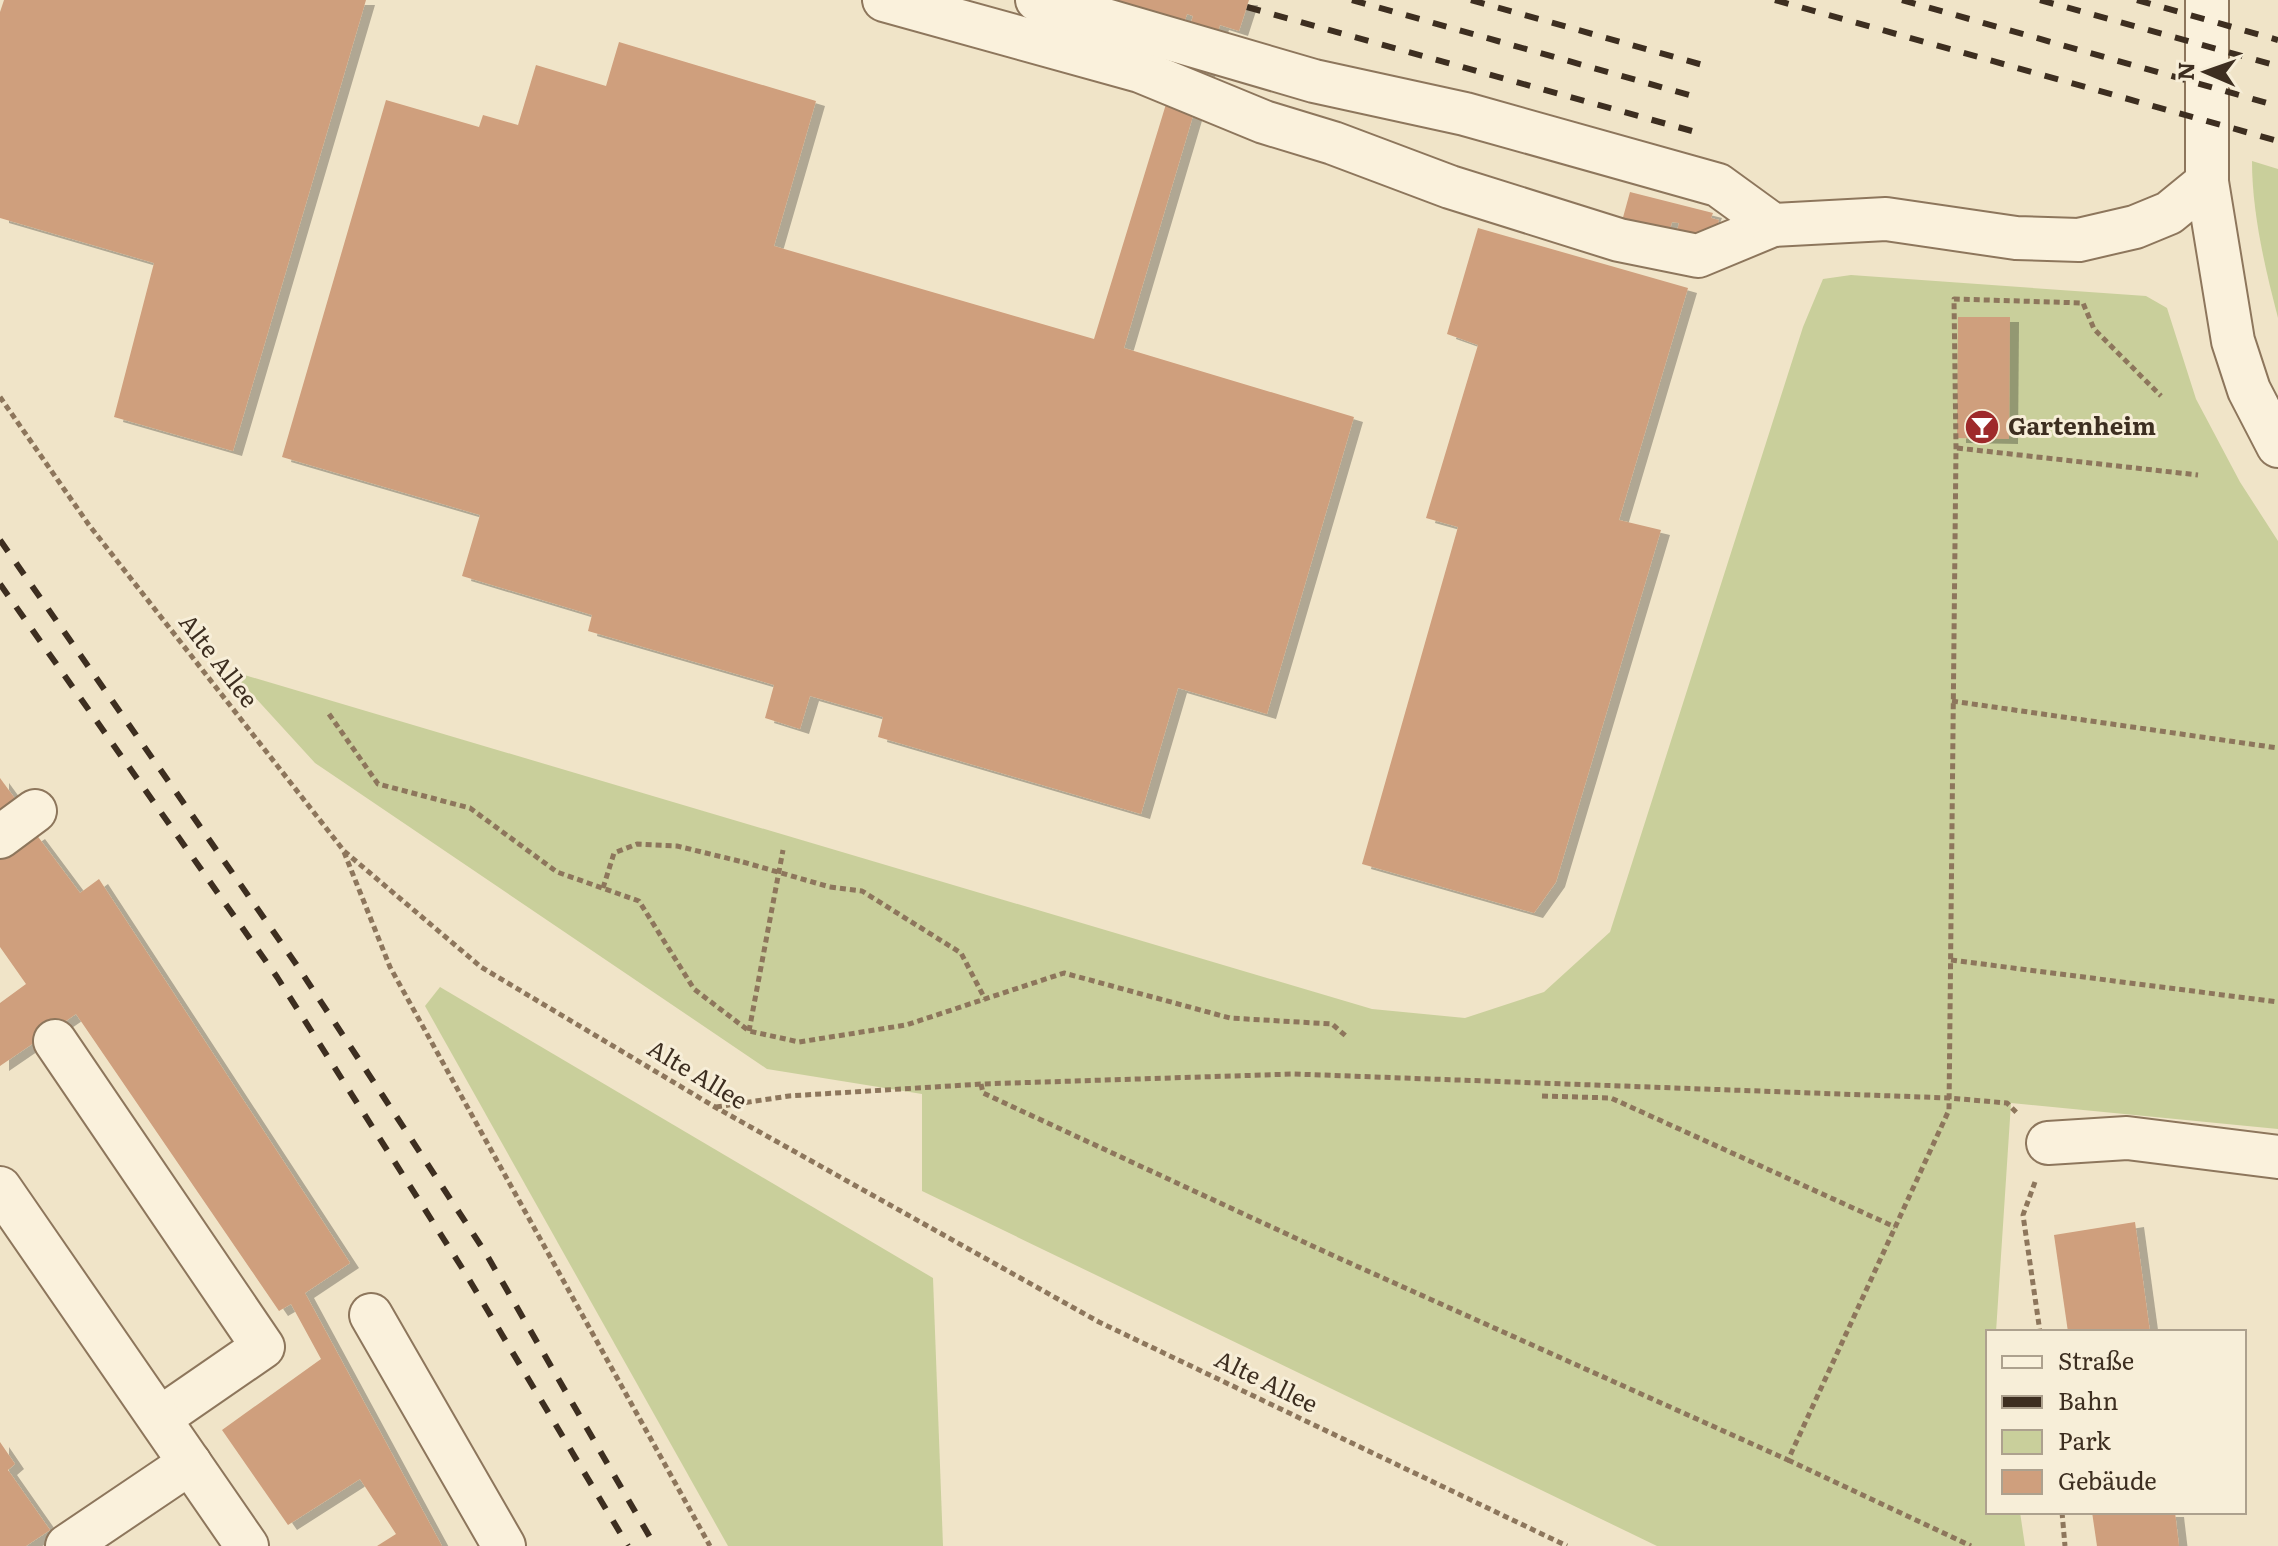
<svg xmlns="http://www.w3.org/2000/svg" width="2278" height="1546" viewBox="0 0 2278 1546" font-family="Literata,serif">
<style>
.green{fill:#c9cf9b}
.building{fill:#cf9f7d;filter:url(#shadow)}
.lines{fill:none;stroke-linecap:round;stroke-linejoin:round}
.minor-casing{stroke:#8d765c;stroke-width:46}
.path{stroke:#8d765c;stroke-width:5;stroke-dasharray:6 4;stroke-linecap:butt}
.minor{stroke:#faf1dc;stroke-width:42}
.rail{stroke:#3d2e20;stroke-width:6;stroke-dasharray:14 14;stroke-linecap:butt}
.path-bridge{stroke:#8d765c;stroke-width:5;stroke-dasharray:6 4;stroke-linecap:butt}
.labels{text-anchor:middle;stroke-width:6;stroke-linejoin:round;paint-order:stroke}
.poi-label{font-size:24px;font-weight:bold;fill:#3d2e20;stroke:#f7eed8;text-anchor:start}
.street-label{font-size:24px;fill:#3d2e20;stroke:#f7eed8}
</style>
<defs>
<filter id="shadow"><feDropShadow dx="9" dy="5" stdDeviation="0" flood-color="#0004"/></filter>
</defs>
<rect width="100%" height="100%" fill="#f0e4c8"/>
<g class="green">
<path d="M2252,161L2278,169V318C2265,268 2252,213 2252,161Z"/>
<path d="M1851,275L2146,296L2167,308L2196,399L2240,482L2278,541V1129L2011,1103L1996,1332H1988V1512H2020L2025,1546H1657L922,1191V1094L767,1069L315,763L231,671L1372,1009L1465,1018L1544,992L1610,932L1803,327L1823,279Z"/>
<path d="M440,987L933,1278L943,1546H728L425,1006Z"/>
</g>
<g class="building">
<path d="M4,0H366L233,451L114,417L154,263L0,218V12Z"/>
<path d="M1055,0H1249L1239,31L1220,25L1124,348L1354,417L1267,714L1178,688L1141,814L878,737L883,717L810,696L800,729L765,718L774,685L588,631L592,615L462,576L480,515L282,457L386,100L479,127L483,115L518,125L536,65L606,86L619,42L816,101L774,246L1094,339L1193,16L1187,14L1163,89Z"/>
<path d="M1630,192L1713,213L1711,218L1719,220L1712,244L1676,235L1679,223L1672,222L1669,233L1622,221Z"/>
<path d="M1478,228L1688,288L1619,520L1661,530L1556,882L1534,913L1362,864L1458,527L1426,518L1478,345L1447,334Z"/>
<path d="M1958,317H2010L2009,439L1957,438Z"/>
<path d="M0,778L19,804L0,818Z"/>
<path d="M36,834L80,893L99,879L350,1263L305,1293L442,1546H377L396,1534L360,1479L288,1525L222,1430L321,1359L291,1304L279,1311L76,1014L0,1066V1003L26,984L0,947V859Z"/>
<path d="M2135,1222L2150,1332H2068L2054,1235Z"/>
<path d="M0,1442L15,1464L8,1470L50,1530L26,1546H0Z"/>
<path d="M2092,1512H2175L2179,1546H2097Z"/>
</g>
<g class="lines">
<g class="minor-casing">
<g id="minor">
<path d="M884,0L1140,71L1264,122L1333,143L1450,187L1619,240L1698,256L1773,225L1886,219L2016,238L2079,240L2135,227L2169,213L2207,182"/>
<path d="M1037,0L1314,81L1465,114L1718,185L1773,225"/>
<path d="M2207,0V182L2233,341L2249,390L2278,446"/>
<path d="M0,837L35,811"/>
<path d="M55,1041L263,1347L160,1418"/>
<path d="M2048,1143L2127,1138L2278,1157"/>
<path d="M0,1188L247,1546"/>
<path d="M371,1315L504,1546"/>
<path d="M67,1546L190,1463"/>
</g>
</g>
<g class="path">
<path d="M0,397L89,525L344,851L481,967L715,1107L1099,1322L1567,1546"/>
<path d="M1957,448L2198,475"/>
<path d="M1952,701L2278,748"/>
<path d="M329,714L378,784L470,808L557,872L639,901L694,989L749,1031L799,1042L906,1025L1064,973L1230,1018L1332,1024L1347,1037"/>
<path d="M344,852L390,967L710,1546"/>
<path d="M830,887L862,891L961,953L985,999"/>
<path d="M603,888L614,853L637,844L677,846L743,862"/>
<path d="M1951,960L2278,1002"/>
<path d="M749,1031L783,850"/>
<path d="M981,1084L983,1093L1332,1255L1788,1460L1949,1110L1956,448L1954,299L2083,303L2094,329L2161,396"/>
<path d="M1542,1096L1611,1098L1895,1227"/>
<path d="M716,1107L789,1096L981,1084L1294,1074L1949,1098L2007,1103L2019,1115"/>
<path d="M2035,1182L2023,1215L2040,1332"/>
<path d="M1788,1460L1971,1546"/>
<path d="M2062,1512L2065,1546"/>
</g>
<use href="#minor" class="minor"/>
<g class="rail">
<path d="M1352,0L1700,98"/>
<path d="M1471,0L1710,67"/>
<path d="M1775,0L2278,141"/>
<path d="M1902,0L2278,106"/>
<path d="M2040,0L2278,66"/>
<path d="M2137,0L2278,40"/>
<path d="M1247,7L1692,131"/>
<path d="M0,540L296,964L383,1096L485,1252L655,1546"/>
<path d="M0,584L277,977L464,1271L628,1546"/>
</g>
<path class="path-bridge" d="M743,862L830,887"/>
</g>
<defs>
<g id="bar-disc" transform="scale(1.8)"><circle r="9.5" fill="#9e2a2b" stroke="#f7eed8"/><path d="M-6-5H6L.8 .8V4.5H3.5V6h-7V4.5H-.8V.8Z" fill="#fff"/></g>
</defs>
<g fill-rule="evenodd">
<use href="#bar-disc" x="1982" y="427"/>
</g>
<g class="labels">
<g class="poi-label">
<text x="2008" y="435">Gartenheim</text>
</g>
<g class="street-label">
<text transform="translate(218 661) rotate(52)" y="8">Alte Allee</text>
<text transform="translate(697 1075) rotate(31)" y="8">Alte Allee</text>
<text transform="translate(1266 1382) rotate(26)" y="8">Alte Allee</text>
</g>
</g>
<rect x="1986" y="1330" width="260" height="184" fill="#f7eed8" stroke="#ada18e" stroke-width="2"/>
<rect x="2002" y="1356" width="40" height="12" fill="#faf1dc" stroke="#ada18e" stroke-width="2"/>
<text x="2058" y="1370" font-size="24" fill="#3d2e20">Straße</text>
<rect x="2002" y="1396" width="40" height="12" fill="#3d2e20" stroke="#ada18e" stroke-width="2"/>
<text x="2058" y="1410" font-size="24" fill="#3d2e20">Bahn</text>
<rect x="2002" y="1430" width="40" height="24" fill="#c9cf9b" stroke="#ada18e" stroke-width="2"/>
<text x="2058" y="1450" font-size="24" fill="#3d2e20">Park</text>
<rect x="2002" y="1470" width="40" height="24" fill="#cf9f7d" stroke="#ada18e" stroke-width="2"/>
<text x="2058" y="1490" font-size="24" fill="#3d2e20">Gebäude</text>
<g transform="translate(2206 72) rotate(272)" stroke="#f7eed8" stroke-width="6" paint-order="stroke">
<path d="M0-6L14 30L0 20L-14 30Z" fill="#3d2e20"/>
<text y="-12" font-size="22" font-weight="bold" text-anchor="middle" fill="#3d2e20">N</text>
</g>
</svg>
